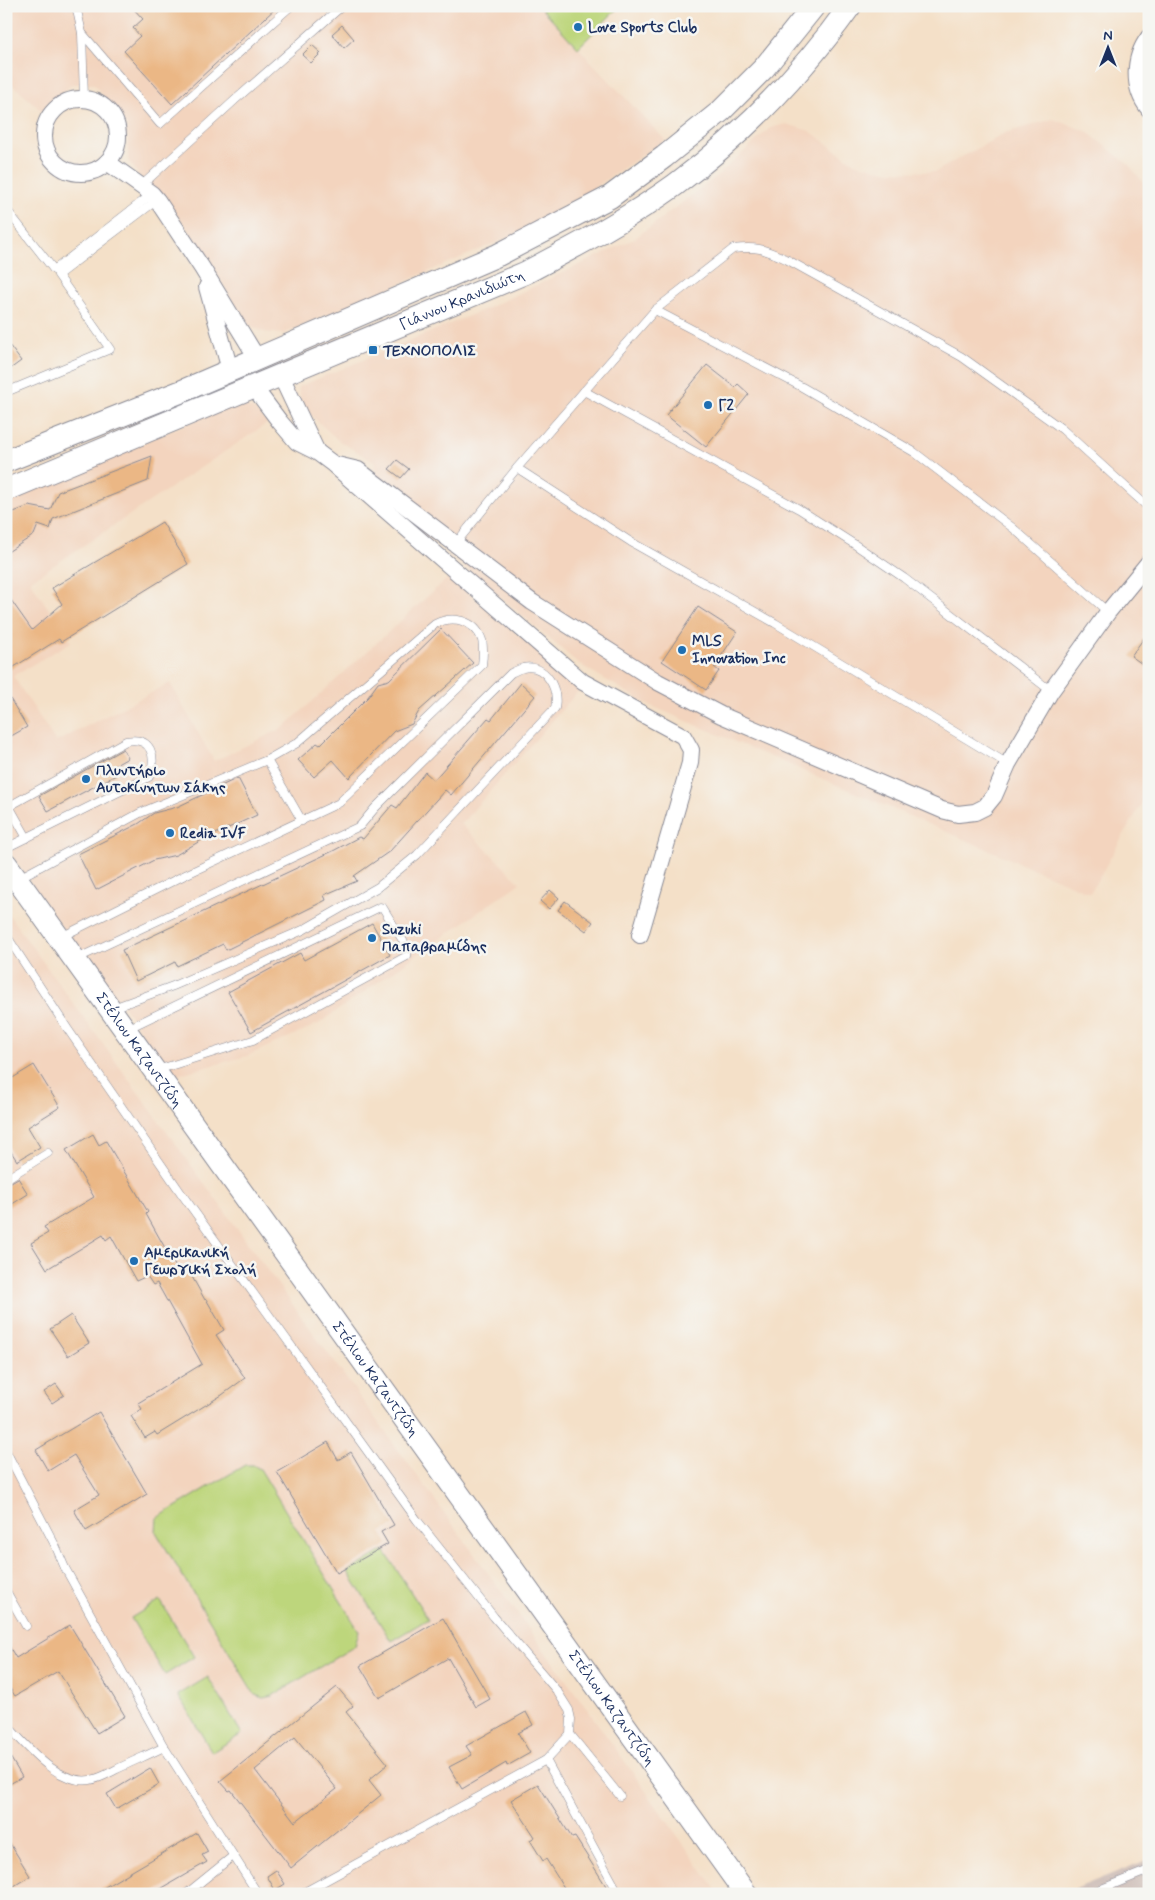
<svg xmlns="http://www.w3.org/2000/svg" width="1155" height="1900" viewBox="0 0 1155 1900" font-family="Mynerve,sans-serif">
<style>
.built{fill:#f3d4be}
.industrial{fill:#cfc0ba}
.green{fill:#bdd67b;stroke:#6c826c}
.building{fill:#ebb785;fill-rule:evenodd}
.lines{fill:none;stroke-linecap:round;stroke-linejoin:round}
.lane-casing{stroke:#888893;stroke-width:9}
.street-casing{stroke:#888893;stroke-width:18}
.secondary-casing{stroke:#888893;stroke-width:24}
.lane{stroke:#fff;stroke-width:8}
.street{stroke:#fff;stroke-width:16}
.secondary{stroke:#fff;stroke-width:22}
.poi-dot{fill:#1f6fb2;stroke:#f6f6f2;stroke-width:2}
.labels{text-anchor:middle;stroke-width:5;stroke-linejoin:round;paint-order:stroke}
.poi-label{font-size:15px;font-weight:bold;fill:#1b2f5e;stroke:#f6f6f2;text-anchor:start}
.street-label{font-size:15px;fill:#1b2f5e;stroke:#f6f6f2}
</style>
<rect width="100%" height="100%" fill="#f6f6f2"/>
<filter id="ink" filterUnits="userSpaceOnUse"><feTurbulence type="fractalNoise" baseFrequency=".02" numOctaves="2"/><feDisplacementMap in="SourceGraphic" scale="10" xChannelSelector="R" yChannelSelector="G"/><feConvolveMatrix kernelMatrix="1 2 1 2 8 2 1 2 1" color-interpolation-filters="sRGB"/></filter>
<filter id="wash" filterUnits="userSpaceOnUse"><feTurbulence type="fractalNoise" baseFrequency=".0096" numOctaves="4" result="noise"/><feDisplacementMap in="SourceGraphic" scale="20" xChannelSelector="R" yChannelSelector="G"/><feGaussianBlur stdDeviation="1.12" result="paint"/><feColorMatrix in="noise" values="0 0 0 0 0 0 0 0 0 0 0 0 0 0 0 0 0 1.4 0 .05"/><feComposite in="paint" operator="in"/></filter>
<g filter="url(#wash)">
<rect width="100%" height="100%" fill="#f4e0c8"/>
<g class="built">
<path d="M11,6H539L665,140L582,196L523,231L283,334L264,332L245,323L206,254L166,200L139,176L128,160L127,126L94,84H72L42,111L6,79V10Z"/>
<path d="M1053,119L1086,131L1128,164L1149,189V791L1090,893L647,704L579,664L379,493L374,462L338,440L303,408L298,387L488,308L634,239L717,176L770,128L786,124L810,131L854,163L885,171L935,172L1005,133Z"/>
<path d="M232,405H239L253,409L268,423L30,581L71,642L13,676L56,742L170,683L214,761L283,728L449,577L581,688L461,824L520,883L318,1024L247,1056L169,1077L131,1016L63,929L6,846V501Z"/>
<path d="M6,911L603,1731L719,1894H6Z"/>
</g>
<path class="industrial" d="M1149,1859V1894H1062Z"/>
<g class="green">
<path d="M539,6H620L578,48Z"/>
<path d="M245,1465H253L260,1469L359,1631L355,1646L272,1696L263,1698L255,1695L156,1532L157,1518Z"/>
<path d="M384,1550L428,1619L391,1641L348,1572Z"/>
<path d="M160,1600L194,1657L165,1675L131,1618Z"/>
<path d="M208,1677L242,1734L212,1752L178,1695Z"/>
</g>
<g id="blocks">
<g class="building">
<path d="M131,6H278L172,104L124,51L140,36L133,28L143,19Z"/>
<path d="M342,25L354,39L344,48L332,34Z"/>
<path d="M312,45L321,53L311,63L302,55Z"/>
<path d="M6,341L21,361L6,372Z"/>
<path d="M707,365L735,387L738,384L749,394L706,447L666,415Z"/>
<path d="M152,456L148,481L53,519L50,529L38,525L34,535L6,553V515L29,506L50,510L58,492Z"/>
<path d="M397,460L409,469L401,478L389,469Z"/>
<path d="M162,522L188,564L61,642L59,639L6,672V593L32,630L62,604L52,588Z"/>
<path d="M698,607L737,632L714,667L719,671L706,690L662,661Z"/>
<path d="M441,629L473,663L419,711L412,724L394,731L349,778L333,760L314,777L298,760L317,743L320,745L368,697L378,683L389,680Z"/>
<path d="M1149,631V669L1131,656Z"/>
<path d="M521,683L535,696L451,795L445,790L390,851L354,876L357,881L324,895L326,900L226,950L223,944L177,966L175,962L136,981L122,950L333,851L359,837L363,839L392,805L397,808L425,772L434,780L488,718L491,720Z"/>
<path d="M6,692L27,727L6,739Z"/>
<path d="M123,749L128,758L112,767L116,775L48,811L39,796Z"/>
<path d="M238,778L257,815L200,841L176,855L154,860L96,890L78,854L138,824L154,813L177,807Z"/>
<path d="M550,890L559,898L549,909L540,901Z"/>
<path d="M565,901L593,922L586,931L558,910Z"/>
<path d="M372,923L390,955L251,1032L228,992L300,953L304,960Z"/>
<path d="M34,1065L60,1107L28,1127L40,1147L17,1161L6,1144V1082Z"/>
<path d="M93,1134L99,1145L106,1141L148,1212L146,1214L178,1271L186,1266L205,1300L206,1299L224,1330L216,1335L245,1378L222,1395L157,1435L155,1432L145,1438L131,1416L142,1409L138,1403L202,1364L157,1283L153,1285L147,1276L136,1281L111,1236L106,1240L103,1235L47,1269L31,1243L48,1233L44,1227L94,1197L66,1150Z"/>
<path d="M18,1178L28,1194L6,1208V1185Z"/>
<path d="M71,1315L89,1343L68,1356L50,1329Z"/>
<path d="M56,1384L64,1395L52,1403L44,1392Z"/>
<path d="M99,1412L147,1494L86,1531L74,1510L99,1495L74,1455L48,1471L36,1450Z"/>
<path d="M328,1442L338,1460L351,1452L394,1525L381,1532L388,1544L337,1573L277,1472Z"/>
<path d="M443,1618L490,1699L476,1707L448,1658L379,1698L360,1666Z"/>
<path d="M70,1625L125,1716L97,1733L58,1671L15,1696L6,1682V1641L16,1658Z"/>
<path d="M337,1687L353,1706L346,1712L388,1764L369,1780L381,1795L291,1868L231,1790L229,1791L220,1781ZM295,1737L337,1789L295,1822L255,1770Z"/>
<path d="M526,1712L533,1725L518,1733L530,1753L507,1766L506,1763L462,1789L449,1767L472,1755L466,1746Z"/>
<path d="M6,1750L22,1777L6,1786Z"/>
<path d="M150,1768L159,1784L116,1809L107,1794Z"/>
<path d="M538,1784L572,1838L575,1837L611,1894H568L546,1859L543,1861L530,1840L535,1837L511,1800Z"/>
<path d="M197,1833L208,1852L202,1855L207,1862L152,1894H93Z"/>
<path d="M6,1837L30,1876L6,1891Z"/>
<path d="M276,1870L285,1884L275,1890L267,1876Z"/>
</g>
</g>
</g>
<g filter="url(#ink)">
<use href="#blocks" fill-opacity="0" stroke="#888893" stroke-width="1"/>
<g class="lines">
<g class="lane-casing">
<g id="lane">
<path d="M76,6L82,33L84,99"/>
<path d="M82,33L160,124L291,6"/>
<path d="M141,186L235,100L342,6"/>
<path d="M6,209L54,270L152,194"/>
<path d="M655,310L802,387L914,452L1013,528L1108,612"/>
<path d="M584,391L799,509L854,544L904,578L1051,691"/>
<path d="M6,392L110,349L58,275L157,200"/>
<path d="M517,468L631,542L775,623L1008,764"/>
<path d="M456,543L517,468L655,310L733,249C757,246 764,249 786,259L962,357L1062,429L1149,508"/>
<path d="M267,760L302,821"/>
<path d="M9,806L27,838"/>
<path d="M6,808L126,741C152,736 157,757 149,777L6,848"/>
<path d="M19,878L140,813L267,760L297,743L435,624C453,615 475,620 482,640C484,648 483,657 482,665L339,803L185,875L61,937"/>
<path d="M6,935L67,1028L181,1193L417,1520L494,1617L557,1691L569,1710L571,1719L570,1734L546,1760L301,1894"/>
<path d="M76,959L360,826L375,808L511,673C515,671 519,669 523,668C546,663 559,689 555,708L417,855L378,887L303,930L173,986L113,1008"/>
<path d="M127,1029L380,907L383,908L408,949L407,956L253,1040L157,1070"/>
<path d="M6,1179L48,1153"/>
<path d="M6,1451L56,1547L65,1568L164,1747L258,1894"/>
<path d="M6,1591L26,1626"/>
<path d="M6,1724C26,1745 57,1785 90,1780C99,1779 107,1774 115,1770C131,1762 148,1755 164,1747"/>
<path d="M570,1734L620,1796"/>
<path d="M546,1760L619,1894"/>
<path d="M186,1894L233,1856"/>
<path d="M1089,1894L1149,1870"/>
</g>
</g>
<g class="street-casing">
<g id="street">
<path d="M1149,37C1133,58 1132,88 1149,109"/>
<circle cx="81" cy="136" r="37"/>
<path d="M107,162L152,194L157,200L202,268L257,358"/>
<path d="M207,287L230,370"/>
<path d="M280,374L317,452L333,464L358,470L532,602L658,682L721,715L942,810L958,814L975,812L985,807L994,796L1008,764L1051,691L1108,612L1149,562"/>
<path d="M253,386L280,422L297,442L317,452"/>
<path d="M335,466L583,682L683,736L691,750L690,763L640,935"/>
</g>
</g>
<g class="secondary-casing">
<g id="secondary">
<path d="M6,461L180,392L498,255L610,197L664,157L721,111L764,68L814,6"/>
<path id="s1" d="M6,490L525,273C576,246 628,219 675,185C741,136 802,73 850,6"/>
<path id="s2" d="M6,864L746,1894"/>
</g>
</g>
<use href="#lane" class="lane"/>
<use href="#street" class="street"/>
<use href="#secondary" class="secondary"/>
</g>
</g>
<g class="poi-dot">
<circle cx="578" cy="27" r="5"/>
<rect x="368" y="345" width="10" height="10" rx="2.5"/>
<circle cx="708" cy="405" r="5"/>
<circle cx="682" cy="650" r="5"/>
<circle cx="86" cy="779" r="5"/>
<circle cx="170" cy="833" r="5"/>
<circle cx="372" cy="938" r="5"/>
<circle cx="134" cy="1261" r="5"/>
</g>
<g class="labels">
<g class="poi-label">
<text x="588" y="32">Love Sports Club</text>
<text x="383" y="355">ΤΕΧΝΟΠΟΛΙΣ</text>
<text x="718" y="410">Γ2</text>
<text x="692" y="646">MLS<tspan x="692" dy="17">Innovation Inc</tspan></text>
<text x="96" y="775">Πλυντήριο<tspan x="96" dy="17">Αυτοκίνητων Σάκης</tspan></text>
<text x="180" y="838">Redia IVF</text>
<text x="382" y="934">Suzuki<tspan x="382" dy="17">Παπαβραμίδης</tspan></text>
<text x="144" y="1257">Αμερικανική<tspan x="144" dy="17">Γεωργική Σχολή</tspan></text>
</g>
<g class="street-label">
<text dy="5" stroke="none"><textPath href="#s1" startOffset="494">Γιάννου Κρανιδιώτη</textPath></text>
<text dy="5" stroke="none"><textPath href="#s2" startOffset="229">Στέλιου Καζαντζίδη</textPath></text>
<text dy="5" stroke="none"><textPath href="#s2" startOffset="634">Στέλιου Καζαντζίδη</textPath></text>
<text dy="5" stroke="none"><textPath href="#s2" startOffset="1039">Στέλιου Καζαντζίδη</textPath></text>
</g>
</g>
<rect width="1155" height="1900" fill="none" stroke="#f6f6f2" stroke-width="25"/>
<g transform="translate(1108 48)" stroke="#f6f6f2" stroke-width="4" paint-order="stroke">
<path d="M0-4L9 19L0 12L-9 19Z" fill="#1b2f5e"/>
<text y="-8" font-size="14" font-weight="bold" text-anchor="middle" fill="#1b2f5e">N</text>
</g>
</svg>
